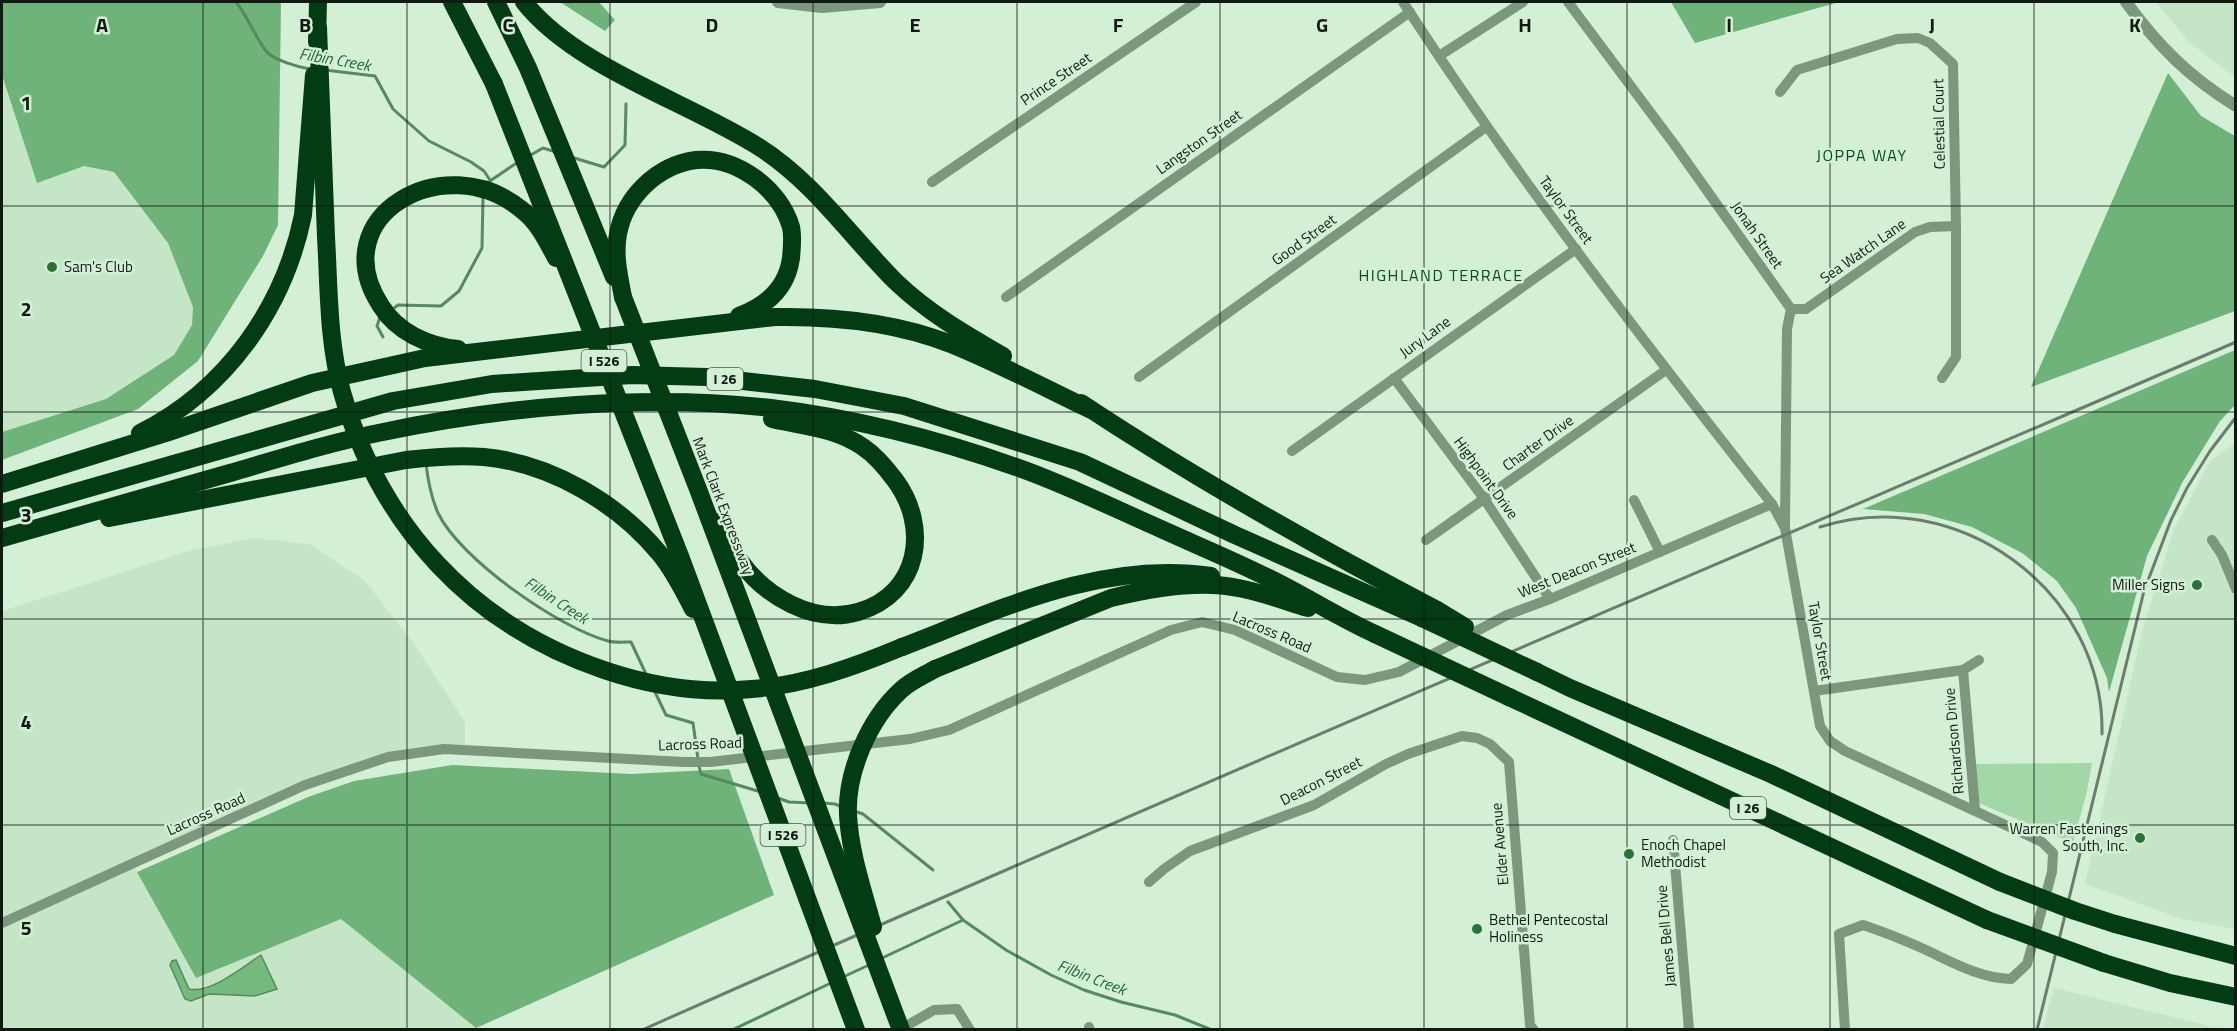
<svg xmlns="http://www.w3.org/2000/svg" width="2237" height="1031" viewBox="0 0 2237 1031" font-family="'Titillium Web',sans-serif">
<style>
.built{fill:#c4e6c7}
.green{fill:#a2d7a8}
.forest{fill:#70b37a}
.water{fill:#75b97f;stroke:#57895e;stroke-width:1.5}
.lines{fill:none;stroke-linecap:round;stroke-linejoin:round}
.stream{stroke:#57895e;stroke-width:3}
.minor{stroke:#7b977e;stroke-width:10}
.tertiary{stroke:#7b977e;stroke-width:12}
.motorway{stroke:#033b13;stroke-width:18}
.rail{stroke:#6b7e6e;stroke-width:3}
.motorway-bridge{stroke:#033b13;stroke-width:18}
.grid{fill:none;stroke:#101a12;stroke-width:1.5;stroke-opacity:0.55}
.poi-dot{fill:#2d703a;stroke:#d3efd6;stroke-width:2}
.labels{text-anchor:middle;stroke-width:5;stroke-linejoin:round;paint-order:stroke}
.shield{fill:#d3efd6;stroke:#4a5a4d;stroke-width:1.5}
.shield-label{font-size:14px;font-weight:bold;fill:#101a12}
.street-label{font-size:15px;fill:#101a12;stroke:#d3efd6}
.poi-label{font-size:15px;fill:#101a12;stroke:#d3efd6;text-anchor:start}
.water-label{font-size:16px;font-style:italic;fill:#216831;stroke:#d3efd6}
.neighbourhood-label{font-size:16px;letter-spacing:1.5px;fill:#084b1c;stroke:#d3efd6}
.grid-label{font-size:20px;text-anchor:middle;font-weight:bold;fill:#101a12;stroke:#d3efd6;stroke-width:5;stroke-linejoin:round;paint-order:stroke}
</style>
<rect width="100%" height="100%" fill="#d3efd6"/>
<g class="built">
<path d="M2156,2H2235V77L2189,42Z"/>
<path d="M2,75L37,183L84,166L114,172L168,243L193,307L192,325L174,355L106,399L2,432Z"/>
<path d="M2235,443V929L2182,919L2085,884L2142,632L2174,529L2210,461Z"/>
<path d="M253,538L309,544L365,581L414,644L465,722V751L388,757L305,785L134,863L137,872L196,978L341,919L477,1029L2,1030V611L189,551Z"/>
<path d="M2054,988L2222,1029H2043Z"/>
</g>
<path class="green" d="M2092,763L2087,791L2073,843L1974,801L1971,764Z"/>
<g class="forest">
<path d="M2,2H281L278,225L263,256L198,361L138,409L2,460V432L106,399L174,355L192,325L193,307L168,243L114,172L84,166L37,183L2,75Z"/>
<path d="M560,2H599L615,20L605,31Z"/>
<path d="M1671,2H1839L1695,43Z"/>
<path d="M2168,73L2201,116L2235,136V311L2031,387Z"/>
<path d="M2235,350V405L2220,421L2182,483L2147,556L2109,692L2107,678L2076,608L2057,581L2022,553L1972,527L1924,514L1863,509Z"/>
<path d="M452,765L631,774L729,769L774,895L476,1028L341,919L196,978L137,872L308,797L354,781Z"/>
</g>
<path class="water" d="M261,955L277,989L255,996L209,994L191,1001L185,999L170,965L172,961L176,960L189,989C210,994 243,967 261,955Z"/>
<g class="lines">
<g class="stream">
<path d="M236,2C248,17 254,35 266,51C273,60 298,67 310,69"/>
<path d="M325,70L375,76L393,109L429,141L471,162L484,171L490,180"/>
<path d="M529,156L543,148L556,152"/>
<path d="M571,157L604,167L625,145L626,104"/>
<path d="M488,185L490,181L518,162"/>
<path d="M393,309L398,305L441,306L459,291L482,248L483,197"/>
<path d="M380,317L377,326L383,337"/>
<path d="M426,464C428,481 431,497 438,513C460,559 559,628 608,641C615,643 624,642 631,642L646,674"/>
<path d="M654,690L666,715L693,723L698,759"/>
<path d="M699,766L701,774L761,792"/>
<path d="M778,798L789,802L810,803"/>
<path d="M823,803L835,804L842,807"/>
<path d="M854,811L863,814L933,870"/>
<path d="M948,902L963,920L1006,950L1051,975L1084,990L1121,1002L1175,1015L1212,1030"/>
<path d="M880,959L963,920"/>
<path d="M843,977L869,965"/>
<path d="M732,1030L831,983"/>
</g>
<g class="minor">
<path d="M1403,2C1516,176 1643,341 1772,504L1785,528L1820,726L1830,741L1845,751L2042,842L2053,853L2052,872L2027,964L2011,979C1979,978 1952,962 1924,949C1904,940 1884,932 1863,925L1839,934L1845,1030"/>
<path d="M1568,2L1674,144L1791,309L1787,329L1785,525"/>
<path d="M1439,56L1523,2"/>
<path d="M1780,92L1797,70L1897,39L1918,38L1930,43L1953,64L1956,226V357L1942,378"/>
<path d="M932,182L1196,2"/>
<path d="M1006,297L1410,12"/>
<path d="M1791,309H1806L1915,232L1930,227L1956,226"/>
<path d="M1139,377L1486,127"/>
<path d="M1394,378L1485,500L1550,599"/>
<path d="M1292,451L1576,249"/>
<path d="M1634,500L1660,552"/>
<path d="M1426,540L1666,370"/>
<path d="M2212,540L2222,555L2236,589"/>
<path d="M1963,670L1975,810"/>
<path d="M1814,691L1963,670L1979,660"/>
<path d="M1673,840L1689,1030"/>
<path d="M1149,882L1164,869L1190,851L1314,805L1386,764L1408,754L1462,736L1477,738L1490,744L1509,762L1530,1025L1534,1030"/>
<path d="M2,923L305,785L388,757L444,749L684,762H710L910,739L949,730L1171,630L1202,622L1235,630L1337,677L1365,680L1399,672L1507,615L1550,599L1772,504"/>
<path d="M1089,1027L1090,1030"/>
<path d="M899,1030L934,1010L957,1009L970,1030"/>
</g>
<g class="tertiary">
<path d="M778,2L822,7L880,2"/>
<path d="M2126,2C2158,46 2189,77 2236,106"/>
</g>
<g class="motorway">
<path d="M452,2L494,84"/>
<path d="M496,2L528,68L614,277"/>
<path d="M524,2C575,67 688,102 759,147C813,181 850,236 895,281C927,312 965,334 1003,356"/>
<path d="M317,42L318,2"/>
<path d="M623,297C619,276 614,255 618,234C625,196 658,165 696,160C737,156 780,189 791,227C793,236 792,248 791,258C787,288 766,306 739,316"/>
<path d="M458,349C428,346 397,332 381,306C322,216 445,146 522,210C538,222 547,241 556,258"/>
<path d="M1081,403C1196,479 1315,546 1437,610"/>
<path d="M140,433C226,390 284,308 303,215L314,75"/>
<path d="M2,484L166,433L312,383L425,358L775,317C835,316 895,322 951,344C998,363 1043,387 1089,409"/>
<path d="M2,513L393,401L492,384L632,375L707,377L815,389L904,406L1080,462L1235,535L1422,618"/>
<path d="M109,518L406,460C432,457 458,455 484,457C550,463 618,503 660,554C674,571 683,590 693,609"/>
<path d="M716,522C724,535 731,549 740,561C765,596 813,625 858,612C920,594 930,527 895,480C886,468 875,455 863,447C836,428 803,426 772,419"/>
<path d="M2,538C78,516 154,494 230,473C281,458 332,442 383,432C507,406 645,394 771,408C853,418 937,439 1016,467C1065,484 1113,508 1161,529C1205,549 1250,567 1292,590C1320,605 1346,621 1375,634"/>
<path d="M902,647C1001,609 1102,560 1211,576"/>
<path d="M935,669L1111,598C1144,590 1179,583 1213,585C1245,586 1278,599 1308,608"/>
<path d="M1537,672L1570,688L1771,774L2000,882"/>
<path d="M1509,697L1987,920"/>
<path d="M2115,924L2236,956"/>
<path d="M2104,963L2170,983L2236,997"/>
</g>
<g class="rail">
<path d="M1820,527C1956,483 2105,590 2102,734"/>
<path d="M642,1030C1171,795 1704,570 2236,342"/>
<path d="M2037,1030L2144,591L2171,520L2187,488L2210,451L2236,417"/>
</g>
<g class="motorway-bridge">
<path d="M318,27C321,97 323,167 326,237C329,288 328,342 342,392C380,525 471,625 604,670C651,686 702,694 752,689C804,685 854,667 902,647"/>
<path d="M494,84L680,556L856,1030"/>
<path d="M623,297L698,489L901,1030"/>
<path d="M1437,610L1465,627"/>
<path d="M1422,618L1537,672"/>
<path d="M1375,634L1509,697"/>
<path d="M2000,882L2075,911L2115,924"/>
<path d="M1987,920L2104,963"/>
<path d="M873,927C863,890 850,853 848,815C846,772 869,720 900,691C910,681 923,676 935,669"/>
</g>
</g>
<path class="grid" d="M203,2V1030M407,2V1030M610,2V1030M813,2V1030M1017,2V1030M1220,2V1030M1424,2V1030M1627,2V1030M1830,2V1030M2034,2V1030M2,206H2236M2,412H2236M2,619H2236M2,825H2236"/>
<g class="poi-dot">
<circle cx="52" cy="267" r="6"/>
<circle cx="2197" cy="585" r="6"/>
<circle cx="2140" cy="838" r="6"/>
<circle cx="1629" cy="854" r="6"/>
<circle cx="1477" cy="929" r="6"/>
</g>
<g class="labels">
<g class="shield">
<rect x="581.5" y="350" width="45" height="22" rx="4.5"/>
<rect x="707" y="368" width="36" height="22" rx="4.5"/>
<rect x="1730" y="797" width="36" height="22" rx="4.5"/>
<rect x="760.5" y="824" width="45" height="22" rx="4.5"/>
</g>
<g class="shield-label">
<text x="604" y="366">I 526</text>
<text x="725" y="384">I 26</text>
<text x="1748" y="813">I 26</text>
<text x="783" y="840">I 526</text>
</g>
<g class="street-label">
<text transform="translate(1056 79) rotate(-34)" y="5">Prince Street</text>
<text transform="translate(1939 124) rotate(-91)" y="5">Celestial Court</text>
<text transform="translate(1199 142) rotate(-35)" y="5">Langston Street</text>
<text transform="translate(1566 210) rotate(54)" y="5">Taylor Street</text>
<text transform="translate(1757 235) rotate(55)" y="5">Jonah Street</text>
<text transform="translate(1304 240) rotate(-36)" y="5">Good Street</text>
<text transform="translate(1863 251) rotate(-35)" y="5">Sea Watch Lane</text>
<text transform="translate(1425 337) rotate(-36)" y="5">Jury Lane</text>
<text transform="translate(1538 443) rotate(-36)" y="5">Charter Drive</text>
<text transform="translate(1486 478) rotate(54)" y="5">Highpoint Drive</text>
<text transform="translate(723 506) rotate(69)" y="5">Mark Clark Expressway</text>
<text transform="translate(1577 570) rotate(-22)" y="5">West Deacon Street</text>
<text transform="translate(1272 632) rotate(23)" y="5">Lacross Road</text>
<text transform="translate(1820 641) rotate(80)" y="5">Taylor Street</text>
<text transform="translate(1954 741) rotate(-95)" y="5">Richardson Drive</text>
<text transform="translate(700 744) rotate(-2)" y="5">Lacross Road</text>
<text transform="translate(1321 781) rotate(-27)" y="5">Deacon Street</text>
<text transform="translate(206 814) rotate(-24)" y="5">Lacross Road</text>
<text transform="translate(1500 844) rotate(-95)" y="5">Elder Avenue</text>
<text transform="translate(1666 936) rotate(-95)" y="5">James Bell Drive</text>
</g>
<g class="poi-label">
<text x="64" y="272">Sam's Club</text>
<text x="2185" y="590" text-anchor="end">Miller Signs</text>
<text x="2128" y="834" text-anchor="end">Warren Fastenings<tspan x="2128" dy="17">South, Inc.</tspan></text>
<text x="1641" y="850">Enoch Chapel<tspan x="1641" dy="17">Methodist</tspan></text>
<text x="1489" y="925">Bethel Pentecostal<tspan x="1489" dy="17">Holiness</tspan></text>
</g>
<g class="water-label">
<text transform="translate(335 59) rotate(10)" y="6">Filbin Creek</text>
<text transform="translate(557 600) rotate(33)" y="6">Filbin Creek</text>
<text transform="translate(1092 977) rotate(21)" y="6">Filbin Creek</text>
</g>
<g class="neighbourhood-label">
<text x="1862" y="161">JOPPA WAY</text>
<text x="1441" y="281">HIGHLAND TERRACE</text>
</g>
</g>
<g class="grid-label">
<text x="102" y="32">A</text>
<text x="305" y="32">B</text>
<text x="508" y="32">C</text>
<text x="712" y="32">D</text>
<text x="915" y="32">E</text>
<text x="1118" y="32">F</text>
<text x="1322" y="32">G</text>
<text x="1525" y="32">H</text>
<text x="1729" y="32">I</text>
<text x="1932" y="32">J</text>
<text x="2135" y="32">K</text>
<text x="26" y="110">1</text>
<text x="26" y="316">2</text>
<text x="26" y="522">3</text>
<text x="26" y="729">4</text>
<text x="26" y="935">5</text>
</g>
<rect width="2237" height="1031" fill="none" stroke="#101a12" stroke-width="6"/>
</svg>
